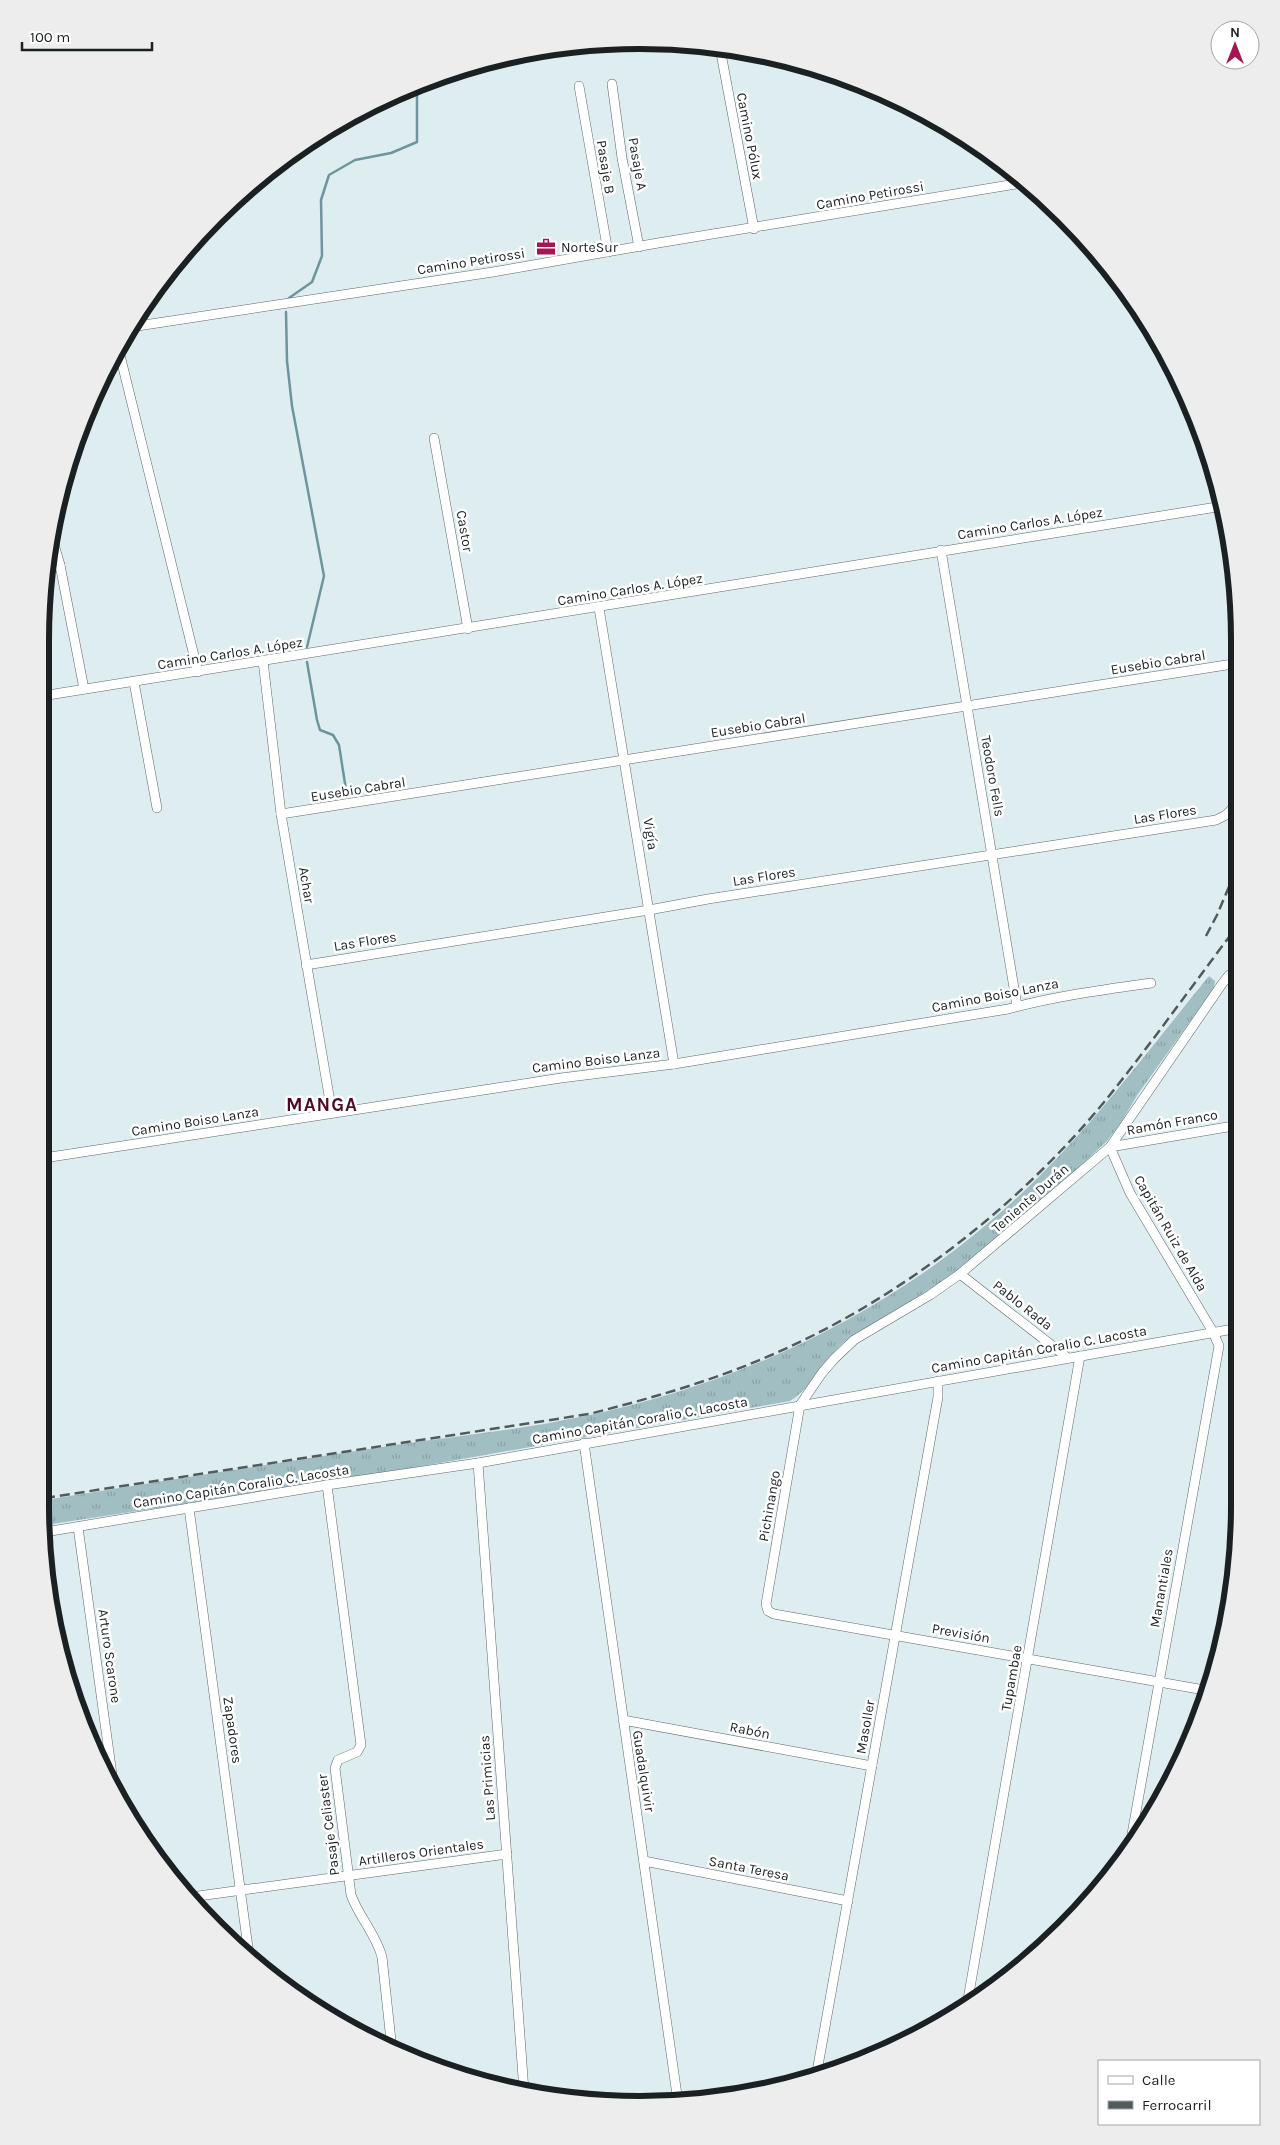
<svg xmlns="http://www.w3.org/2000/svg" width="1280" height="2145" viewBox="0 0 1280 2145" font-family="Karla,sans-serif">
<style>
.grass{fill:url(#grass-tufts)}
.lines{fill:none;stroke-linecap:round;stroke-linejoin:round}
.stream{stroke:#6f959c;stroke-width:2.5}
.street-casing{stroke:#5d696c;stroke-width:10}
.street{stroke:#fff;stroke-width:9}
.rail{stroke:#525b5c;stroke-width:2.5;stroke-dasharray:10 5;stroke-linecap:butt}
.labels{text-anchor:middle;stroke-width:5;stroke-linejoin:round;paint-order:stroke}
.street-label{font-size:14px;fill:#1b2122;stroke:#fff}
.poi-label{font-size:14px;fill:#1b2122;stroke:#fff;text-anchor:start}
.district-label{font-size:19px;font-weight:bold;letter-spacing:1px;fill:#4e0a25;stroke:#fff}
.rim{fill:none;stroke:#1b2122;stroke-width:6}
</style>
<defs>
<pattern id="grass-tufts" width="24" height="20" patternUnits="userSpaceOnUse" patternTransform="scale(1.25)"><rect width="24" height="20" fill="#a1bec3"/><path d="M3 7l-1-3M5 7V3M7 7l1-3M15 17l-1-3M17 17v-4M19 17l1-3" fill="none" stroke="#8aa3a7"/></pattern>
</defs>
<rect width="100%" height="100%" fill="#deedf0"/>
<path class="grass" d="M1209,976L1215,981L1214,988L1138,1094L1120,1124L1107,1141L1045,1199L965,1267L843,1343C824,1361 812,1388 790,1401L355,1478L45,1525V1500C161,1481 278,1463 395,1445C456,1436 519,1430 580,1417C728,1387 870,1323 986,1225C1074,1152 1137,1064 1209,976Z"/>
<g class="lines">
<g class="stream">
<path d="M289,298L312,282L322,256L321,200L329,175L355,160L391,153L417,142V84"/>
<path d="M286,312L287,361L292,406L324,576L307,647"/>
<path d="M307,662L317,720L320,730L333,735L339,745L346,790"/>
</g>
<g class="street-casing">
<g id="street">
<path d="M720,48L754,229"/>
<path d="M612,84L622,158L639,247"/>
<path d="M579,86L608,252"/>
<path d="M131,327L493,272L658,243L1022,183"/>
<path d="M119,351L198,672"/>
<path d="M434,438L468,629"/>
<path d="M53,541L60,565L84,689"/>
<path d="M941,550L1017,1006"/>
<path d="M48,568L60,565"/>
<path d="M599,608L674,1064"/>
<path d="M263,661L281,814L332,1113"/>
<path d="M134,682L157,808"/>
<path d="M42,696L1223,506"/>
<path d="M281,814L1239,663"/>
<path d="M306,965L649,910L708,899L1216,820L1226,815L1239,802"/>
<path d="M44,1158L561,1078L674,1064L1008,1009C1055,996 1103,990 1151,983"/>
<path d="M960,1274L1068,1358"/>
<path d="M584,1443L678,2102"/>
<path d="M478,1463L524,2091"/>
<path d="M327,1485L361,1745L357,1752L338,1760L335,1768L351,1895C359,1917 376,1934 382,1957L392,2050"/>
<path d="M189,1508L249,1955"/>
<path d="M78,1527L114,1789"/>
<path d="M45,1532L327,1485L478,1463L1239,1328"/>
<path d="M1210,1691L774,1614L768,1611L766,1604L800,1405L822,1373L834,1359L854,1340L930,1295L960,1274L1110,1147L1222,984L1229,975L1239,969"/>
<path d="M623,1720L872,1766"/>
<path d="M1129,1851L1219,1346L1213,1332L1130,1193L1110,1147L1239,1125"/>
<path d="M644,1861L848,1901"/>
<path d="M191,1897L507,1854"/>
<path d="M967,2005L1080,1356"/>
<path d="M816,2077L938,1397V1381"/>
</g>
</g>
<use href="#street" class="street"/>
<g class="rail">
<path d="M1206,936L1217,915L1239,863"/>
<path d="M45,1498L589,1414C644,1400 698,1385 750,1364C885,1310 1012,1214 1105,1101C1151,1044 1194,983 1239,924"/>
</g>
</g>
<defs>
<g id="office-bare" transform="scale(1.5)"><path d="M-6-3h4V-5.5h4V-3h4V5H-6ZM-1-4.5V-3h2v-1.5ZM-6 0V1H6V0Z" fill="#a61452" stroke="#fff" stroke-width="2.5" paint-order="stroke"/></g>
</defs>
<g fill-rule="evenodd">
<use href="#office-bare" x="546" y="247"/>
</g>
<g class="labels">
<g class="street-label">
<text transform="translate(750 136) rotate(79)" y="5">Camino Pólux</text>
<text transform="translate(638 164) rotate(80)" y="5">Pasaje A</text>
<text transform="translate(606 167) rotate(81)" y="5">Pasaje B</text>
<text transform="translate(870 195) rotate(-10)" y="5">Camino Petirossi</text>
<text transform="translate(471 261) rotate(-9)" y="5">Camino Petirossi</text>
<text transform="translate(1030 523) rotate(-9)" y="5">Camino Carlos A. López</text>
<text transform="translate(465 531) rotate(80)" y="5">Castor</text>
<text transform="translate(630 589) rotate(-9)" y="5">Camino Carlos A. López</text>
<text transform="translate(230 653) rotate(-9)" y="5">Camino Carlos A. López</text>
<text transform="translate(1158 662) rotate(-9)" y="5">Eusebio Cabral</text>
<text transform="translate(758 725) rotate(-9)" y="5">Eusebio Cabral</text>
<text transform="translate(993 776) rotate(80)" y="5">Teodoro Fells</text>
<text transform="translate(358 789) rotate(-9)" y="5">Eusebio Cabral</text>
<text transform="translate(1165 814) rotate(-9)" y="5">Las Flores</text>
<text transform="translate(651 834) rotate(81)" y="5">Vigía</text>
<text transform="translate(764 876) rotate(-9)" y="5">Las Flores</text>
<text transform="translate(307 885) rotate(80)" y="5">Achar</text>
<text transform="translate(365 941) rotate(-9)" y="5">Las Flores</text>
<text transform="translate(995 995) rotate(-11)" y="5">Camino Boiso Lanza</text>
<text transform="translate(596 1060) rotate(-7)" y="5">Camino Boiso Lanza</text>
<text transform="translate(195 1121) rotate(-9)" y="5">Camino Boiso Lanza</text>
<text transform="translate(1172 1122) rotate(-10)" y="5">Ramón Franco</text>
<text transform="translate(1030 1198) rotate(-41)" y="5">Teniente Durán</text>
<text transform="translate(1171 1233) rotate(60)" y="5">Capitán Ruiz de Alda</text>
<text transform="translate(1023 1305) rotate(38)" y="5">Pablo Rada</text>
<text transform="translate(1039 1349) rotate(-10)" y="5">Camino Capitán Coralio C. Lacosta</text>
<text transform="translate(640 1420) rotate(-10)" y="5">Camino Capitán Coralio C. Lacosta</text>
<text transform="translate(241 1486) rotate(-9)" y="5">Camino Capitán Coralio C. Lacosta</text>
<text transform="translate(769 1506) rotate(-80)" y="5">Pichinango</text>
<text transform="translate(1161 1588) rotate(-80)" y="5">Manantiales</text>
<text transform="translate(961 1633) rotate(10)" y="5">Previsión</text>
<text transform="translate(110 1656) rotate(82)" y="5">Arturo Scarone</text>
<text transform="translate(1011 1678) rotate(-80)" y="5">Tupambae</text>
<text transform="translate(865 1727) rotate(-80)" y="5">Masoller</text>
<text transform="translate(233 1730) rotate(82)" y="5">Zapadores</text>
<text transform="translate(750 1730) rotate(11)" y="5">Rabón</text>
<text transform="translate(644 1771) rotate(81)" y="5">Guadalquivir</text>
<text transform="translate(487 1778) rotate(-94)" y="5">Las Primicias</text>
<text transform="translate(328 1825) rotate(-97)" y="5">Pasaje Celiaster</text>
<text transform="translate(421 1852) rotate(-8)" y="5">Artilleros Orientales</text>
<text transform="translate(749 1868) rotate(11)" y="5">Santa Teresa</text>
</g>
<g class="poi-label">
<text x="561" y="252">NorteSur</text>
</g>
<g class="district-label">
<text x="322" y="1111">MANGA</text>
</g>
</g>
<path d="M0 0H1280V2145H0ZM640 49H640A591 591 0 0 1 1231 640V1505A591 591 0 0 1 640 2096H640A591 591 0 0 1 49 1505V640A591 591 0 0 1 640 49Z" fill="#ededed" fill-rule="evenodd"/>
<path class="rim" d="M640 49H640A591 591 0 0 1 1231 640V1505A591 591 0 0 1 640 2096H640A591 591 0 0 1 49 1505V640A591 591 0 0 1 640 49Z"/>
<rect x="1098" y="2060" width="162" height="65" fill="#ffffff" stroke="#a4a6a7"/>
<rect x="1108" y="2076" width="25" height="8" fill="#ffffff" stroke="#a4a6a7"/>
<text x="1142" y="2085" font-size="15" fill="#1b2122">Calle</text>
<rect x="1108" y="2101" width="25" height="8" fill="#525b5c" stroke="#a4a6a7"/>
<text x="1142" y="2110" font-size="15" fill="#1b2122">Ferrocarril</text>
<g transform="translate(1235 45)"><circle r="24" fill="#ffffff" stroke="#a4a6a7"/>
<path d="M0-4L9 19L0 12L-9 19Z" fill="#a61452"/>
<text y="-8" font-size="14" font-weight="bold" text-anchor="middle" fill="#1b2122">N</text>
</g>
<path d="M22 42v8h130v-8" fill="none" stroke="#1b2122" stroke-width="2.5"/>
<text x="30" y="42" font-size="15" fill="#1b2122" stroke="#ffffff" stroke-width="4" paint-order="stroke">100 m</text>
</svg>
